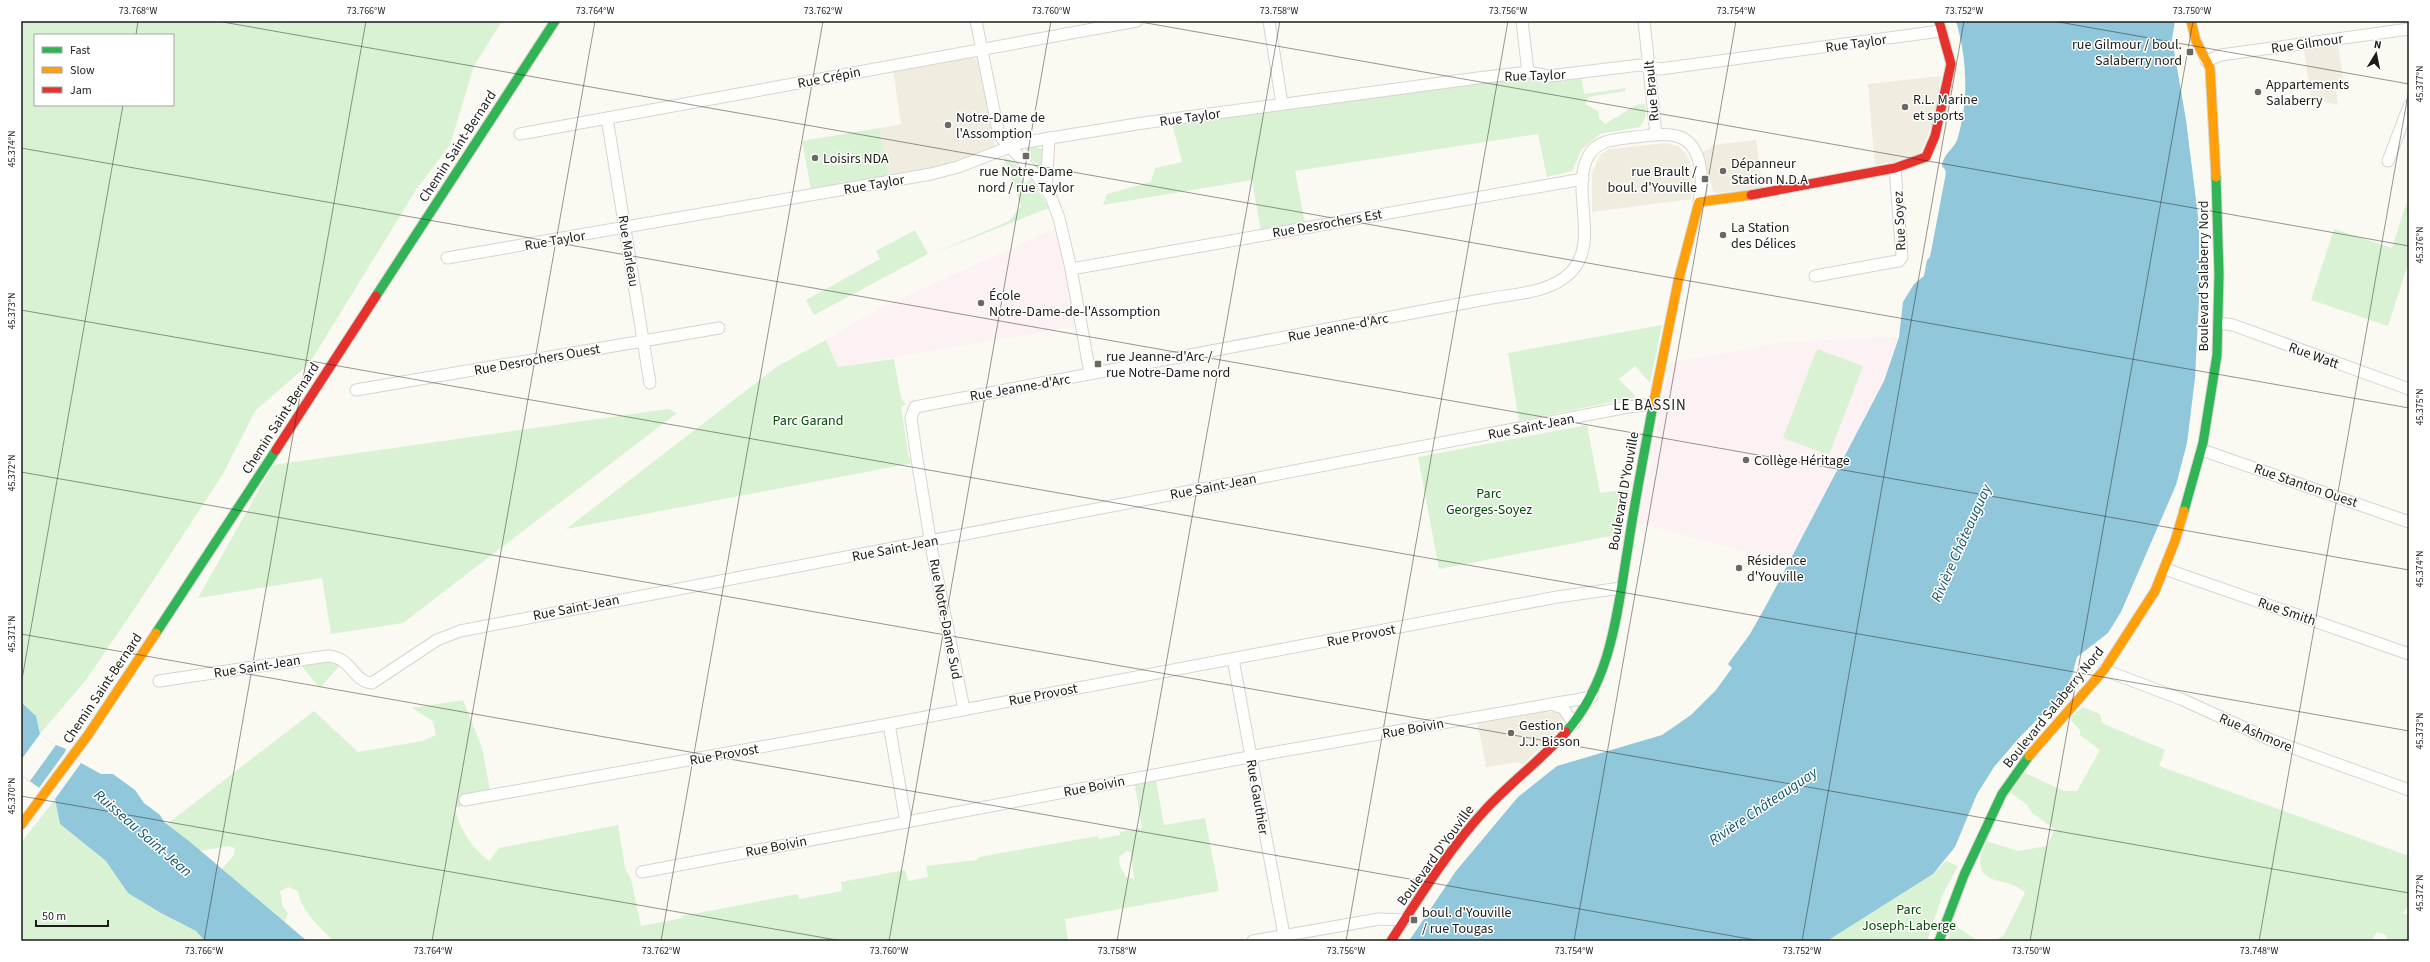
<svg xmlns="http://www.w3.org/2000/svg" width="2430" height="962" viewBox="0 0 2430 962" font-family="'Source Sans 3',sans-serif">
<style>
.built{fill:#f0ede0}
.education{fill:#fcf1f3}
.green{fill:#daf2d4;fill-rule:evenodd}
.water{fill:#90c7da}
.pier{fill:#faf9f2}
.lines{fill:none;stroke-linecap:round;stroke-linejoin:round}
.street-casing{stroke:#d6d5cf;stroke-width:13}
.fast-casing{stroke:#d6d5cf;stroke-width:11}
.slow-casing{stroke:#d6d5cf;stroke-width:11}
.jam-casing{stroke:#d6d5cf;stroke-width:11}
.street{stroke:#fefefd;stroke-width:11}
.fast{stroke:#30b455;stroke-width:9}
.slow{stroke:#ff9f0a;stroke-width:9}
.jam{stroke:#e5322d;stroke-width:9}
.ticks{fill:none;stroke:#1d1c18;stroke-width:1;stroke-opacity:0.45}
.poi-dot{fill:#6a6964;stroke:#fff;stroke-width:1.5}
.labels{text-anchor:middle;stroke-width:3;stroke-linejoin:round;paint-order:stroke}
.street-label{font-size:14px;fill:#1d1c18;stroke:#fff}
.poi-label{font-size:14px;fill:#1d1c18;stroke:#fff;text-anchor:start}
.park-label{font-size:14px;fill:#014b04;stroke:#fff}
.neighbourhood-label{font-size:15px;letter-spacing:1px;fill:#1d1c18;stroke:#fff}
.water-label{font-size:15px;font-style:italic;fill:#115369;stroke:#fff}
.neatline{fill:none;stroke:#1d1c18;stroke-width:1.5}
.ticks-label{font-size:10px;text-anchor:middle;fill:#1d1c18}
</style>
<rect width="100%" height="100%" fill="#faf9f2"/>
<g class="built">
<path d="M2338,45L2345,89L2336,91L2338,105L2311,98L2304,49Z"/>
<path d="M972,57L977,60L995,146L947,165L888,176L880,128L901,124L893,70Z"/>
<path d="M1941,76L1935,117L1921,152L1916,156L1875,165L1868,84Z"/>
<path d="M1756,140L1763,189L1716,193L1713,191L1711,182L1708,181L1702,152L1710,149L1712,145Z"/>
<path d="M1667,143L1678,146L1686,154L1690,162L1693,184L1691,199L1592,212V173L1600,155L1609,149Z"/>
<path d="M1548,709L1549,712H1557L1561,715L1563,724L1523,765L1519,762L1486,767L1477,720Z"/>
</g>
<g class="education">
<path d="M1056,228L1076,326L838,367L826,340L878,309Z"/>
<path d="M1899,337L1884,381L1788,563L1638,523L1670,363L1786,342Z"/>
</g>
<g class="green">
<path d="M21,21H502L474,66L450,145L416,190L309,364L255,411L223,474L143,596L86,680L40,734L36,716L21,702ZM35,35H173V105H35Z"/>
<path d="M1581,76L1584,94L1626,88L1625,91L1589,97L1585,104L1598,111L1599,118L1605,124L1636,105L1645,104L1646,116L1640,127L1600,134L1582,149L1572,171L1547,177L1538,134L1295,171L1305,223L1261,231L1252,180L1103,205L1107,194L1151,182L1155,168L1182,162L1172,123L1526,78L1548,82Z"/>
<path d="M880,128L888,176L811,189L802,141Z"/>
<path d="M1034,146L1043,150L1041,168L1025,153L1026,149Z"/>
<path d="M1003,157L1012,161L1024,172L1021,179L1025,183L1031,179L1049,208L932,254L1009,221L1021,206Z"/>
<path d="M2406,204L2409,205V261L2388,326L2311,300L2334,229L2392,248Z"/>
<path d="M915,230L928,254L814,315L806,300L880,259L876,251Z"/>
<path d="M1662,325L1650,383L1635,366L1619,379L1636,397L1519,421L1508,353Z"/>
<path d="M826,340L838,367L894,359L901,398L906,404L901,407L909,458L913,463L566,529L778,366Z"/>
<path d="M1817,349L1863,366L1829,455L1783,438Z"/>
<path d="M668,409L677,413L403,623L331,634L322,578L198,598L273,465Z"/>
<path d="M1587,425L1600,493L1629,489L1621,534L1439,569L1418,457Z"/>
<path d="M315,661L335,662L340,665L320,688L300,664Z"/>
<path d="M463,700L482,748L490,790L461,796L462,806L455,808C459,829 472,848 489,861L499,848L618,825L625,868L631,879L641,926L683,918L682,916L798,894L799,899L842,891L841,882L905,870L908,881L928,877L926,866L977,860L979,857L1098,836L1099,839L1120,835V832L1142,828L1135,785L1156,781L1164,825L1205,818L1219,891L1065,919L1068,941H333C320,926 301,912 298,891L288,887L280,891L283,907L288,913L284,924L221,870L234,855L235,848L228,846L200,851L167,824L314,711L358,752L423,741L436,735L433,721L412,708ZM1127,851L1131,852L1134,879L1126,877L1120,866L1119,857Z"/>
<path d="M2083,707L2100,714L2102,723L2165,750L2159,766L2409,856V904L2403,913L2409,915V941H2388L2386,935L2377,932L2371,941H1995L2004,935L2025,893C2008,873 1965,892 1986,841L2018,851L2047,846L2055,829L2032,813L2027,805L2010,792L2023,772L2064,791H2077L2100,750L2080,735V730L2071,720V716Z"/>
<path d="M55,799L60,824L106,861L161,913L196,931L205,941H21V843Z"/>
<path d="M1946,861L1958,866L1943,894L1927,941H1827L1933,874Z"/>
<path d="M1953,924L1978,941H1948Z"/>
</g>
<g class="water">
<path d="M1956,21H2175L2172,39L2186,120L2199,224V300L2195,378L2187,443L2176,485L2121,612L2108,633L2077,657L2072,676L2063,693L2018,739L1994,767L1977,794L1955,847L1933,874L1827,941H1409L1456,871L1518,797L1557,766L1662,735L1691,715L1716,690L1732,668L1728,664L1750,634L1768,602L1884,381L1899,337L1903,302L1914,284L1924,276L1927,260L1930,257L1945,178L1946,171L1942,166C1944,152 1955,149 1958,137C1969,100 1967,58 1956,21Z"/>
<path d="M21,702L36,716L40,734L56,745L66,749L65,752L81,763L101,774H113L135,790L144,803L160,815L164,822L189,841L307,941H205L196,931L161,913L128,893L106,861L60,824L55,799L21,775Z"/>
</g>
<g class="pier">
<path d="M40,734L56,745L30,781L21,775V760Z"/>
<path d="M65,752L81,763L55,799L39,788Z"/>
</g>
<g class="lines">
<g class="street-casing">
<g id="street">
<path d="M976,21L999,135L1039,178L1051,197L1059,218L1071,269L1090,373"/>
<path d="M1269,21L1282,104"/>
<path d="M1522,21L1528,72"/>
<path d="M1644,21L1656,135"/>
<path d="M2206,61L2221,55L2409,29"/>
<path d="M607,118L650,383"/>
<path d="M520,134L1137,21"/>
<path d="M2388,161L2409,106"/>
<path d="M1046,189L1049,138"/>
<path d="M447,258L931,174L958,167L1020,143L1143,123L1478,78L1528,72L1549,76L1640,65L1660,69L1940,31"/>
<path d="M1071,269L1583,179"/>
<path d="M1815,276L1892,262L1899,261L1902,257L1895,168"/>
<path d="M2219,323L2233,325L2409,389"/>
<path d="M356,390L719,328"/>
<path d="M2202,450L2409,522"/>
<path d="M2165,569L2409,654"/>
<path d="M1233,659L1284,935"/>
<path d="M2104,670L2181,699L2271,740L2409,790"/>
<path d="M159,681L327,656C351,656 353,682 372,683L437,640L460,631L1628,407L1644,405L1652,407"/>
<path d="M1551,704L1563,708L1574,724"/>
<path d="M964,709L932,551L917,459L911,418L915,407L1486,299C1513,294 1551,293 1571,272C1601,241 1569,189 1589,155C1598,139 1619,139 1635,137C1647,136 1660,133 1671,135C1703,138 1704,179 1699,202"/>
<path d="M889,724L906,822"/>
<path d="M465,800L889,724L1557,597L1621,588"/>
<path d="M642,872L1265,754L1592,697"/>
<path d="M1253,941L1379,919L1405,920"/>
</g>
</g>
<g class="fast-casing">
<g id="fast">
<path d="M376,296L555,21"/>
<path d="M2184,511L2203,443L2217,355L2219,274L2216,177"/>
<path d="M156,633L276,450"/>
<path d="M1566,732C1612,679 1617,613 1628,547C1635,500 1644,453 1653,406"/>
<path d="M1939,941L1964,875L2002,794L2029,756"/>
</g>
</g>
<g class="slow-casing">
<g id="slow">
<path d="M2191,21L2196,41L2210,68L2216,177"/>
<path d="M1653,406L1678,282L1699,202L1751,195"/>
<path d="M2029,756L2104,670L2155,591L2175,541L2184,511"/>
<path d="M21,825L88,735L156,633"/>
</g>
</g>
<g class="jam-casing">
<g id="jam">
<path d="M1751,195L1895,168L1926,157L1935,136L1951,64L1939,21"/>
<path d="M276,450L376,296"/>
<path d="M1391,941C1420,896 1449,849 1485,810C1511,782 1541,760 1566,732"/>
</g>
</g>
<use href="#street" class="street"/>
<use href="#fast" class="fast"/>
<use href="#slow" class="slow"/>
<use href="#jam" class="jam"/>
</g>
<path class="ticks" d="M217,21L2409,408M1135,21L2409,246M2053,21L2409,84M136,35L138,21M21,148L2409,570M21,310L2409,731M21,472L2409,893M21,634L1761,941M21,685L123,105M21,796L842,941M204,941L366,21M432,941L595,21M661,941L823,21M889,941L1051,21M1117,941L1280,21M1346,941L1508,21M1574,941L1736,21M1802,941L1964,21M2030,941L2193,21M2259,941L2409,89"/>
<g class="poi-dot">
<rect x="2186" y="48" width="8" height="8" rx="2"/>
<circle cx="2258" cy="92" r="4"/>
<circle cx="1905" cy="107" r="4"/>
<circle cx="948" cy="125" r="4"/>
<rect x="1022" y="152" width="8" height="8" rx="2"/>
<circle cx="815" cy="158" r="4"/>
<circle cx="1723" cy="171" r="4"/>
<rect x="1701" y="175" width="8" height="8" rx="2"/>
<circle cx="1723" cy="235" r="4"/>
<circle cx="981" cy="303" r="4"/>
<rect x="1094" y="360" width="8" height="8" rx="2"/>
<circle cx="1746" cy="460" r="4"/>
<circle cx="1739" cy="568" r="4"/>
<circle cx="1511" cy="733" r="4"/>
<rect x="1410" y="916" width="8" height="8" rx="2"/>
</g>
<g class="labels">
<g class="street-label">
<text transform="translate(1856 43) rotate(-8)" y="5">Rue Taylor</text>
<text transform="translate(2307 43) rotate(-8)" y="5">Rue Gilmour</text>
<text transform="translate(1535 75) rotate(-2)" y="5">Rue Taylor</text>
<text transform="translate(829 77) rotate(-11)" y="5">Rue Crépin</text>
<text transform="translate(1651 91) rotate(-95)" y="5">Rue Brault</text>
<text transform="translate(1190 117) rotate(-8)" y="5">Rue Taylor</text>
<text transform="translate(457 146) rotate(-57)" y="5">Chemin Saint-Bernard</text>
<text transform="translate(874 184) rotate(-10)" y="5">Rue Taylor</text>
<text transform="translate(1899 221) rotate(-93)" y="5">Rue Soyez</text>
<text transform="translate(1327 223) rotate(-10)" y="5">Rue Desrochers Est</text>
<text transform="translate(555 240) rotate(-10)" y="5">Rue Taylor</text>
<text transform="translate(629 251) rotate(81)" y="5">Rue Marleau</text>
<text transform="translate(2203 276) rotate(-90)" y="5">Boulevard Salaberry Nord</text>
<text transform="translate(1338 327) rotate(-11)" y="5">Rue Jeanne-d'Arc</text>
<text transform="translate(2314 355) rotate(20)" y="5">Rue Watt</text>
<text transform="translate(537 359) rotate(-10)" y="5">Rue Desrochers Ouest</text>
<text transform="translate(1020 387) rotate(-10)" y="5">Rue Jeanne-d'Arc</text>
<text transform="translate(280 418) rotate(-57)" y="5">Chemin Saint-Bernard</text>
<text transform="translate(1531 426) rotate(-11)" y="5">Rue Saint-Jean</text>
<text transform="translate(2306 485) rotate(19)" y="5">Rue Stanton Ouest</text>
<text transform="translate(1213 486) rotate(-11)" y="5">Rue Saint-Jean</text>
<text transform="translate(1623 491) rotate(-80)" y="5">Boulevard D'Youville</text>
<text transform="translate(895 548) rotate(-11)" y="5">Rue Saint-Jean</text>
<text transform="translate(576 607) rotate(-11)" y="5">Rue Saint-Jean</text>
<text transform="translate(2287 611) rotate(19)" y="5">Rue Smith</text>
<text transform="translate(946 619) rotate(79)" y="5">Rue Notre-Dame Sud</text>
<text transform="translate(1361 635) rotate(-11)" y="5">Rue Provost</text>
<text transform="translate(257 666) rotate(-9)" y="5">Rue Saint-Jean</text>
<text transform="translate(102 688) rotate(-56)" y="5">Chemin Saint-Bernard</text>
<text transform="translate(1043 694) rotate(-11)" y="5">Rue Provost</text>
<text transform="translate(2053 707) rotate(-51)" y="5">Boulevard Salaberry Nord</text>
<text transform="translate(1413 728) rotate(-10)" y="5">Rue Boivin</text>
<text transform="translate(2256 732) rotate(23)" y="5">Rue Ashmore</text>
<text transform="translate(724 754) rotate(-10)" y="5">Rue Provost</text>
<text transform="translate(1094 786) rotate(-11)" y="5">Rue Boivin</text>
<text transform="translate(1258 797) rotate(80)" y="5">Rue Gauthier</text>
<text transform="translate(776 846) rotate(-11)" y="5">Rue Boivin</text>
<text transform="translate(1435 855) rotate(-54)" y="5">Boulevard D'Youville</text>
</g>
<g class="poi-label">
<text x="2182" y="49" text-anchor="end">rue Gilmour / boul.<tspan x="2182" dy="16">Salaberry nord</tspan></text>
<text x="2266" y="89">Appartements<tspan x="2266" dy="16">Salaberry</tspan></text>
<text x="1913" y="104">R.L. Marine<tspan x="1913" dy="16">et sports</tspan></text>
<text x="956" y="122">Notre-Dame de<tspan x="956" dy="16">l'Assomption</tspan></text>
<text x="823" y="163">Loisirs NDA</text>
<text x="1731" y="168">Dépanneur<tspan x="1731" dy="16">Station N.D.A</tspan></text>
<text x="1026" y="176" text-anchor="middle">rue Notre-Dame<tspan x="1026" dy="16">nord / rue Taylor</tspan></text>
<text x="1697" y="176" text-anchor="end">rue Brault /<tspan x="1697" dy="16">boul. d'Youville</tspan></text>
<text x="1731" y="232">La Station<tspan x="1731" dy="16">des Délices</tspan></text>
<text x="989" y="300">École<tspan x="989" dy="16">Notre-Dame-de-l'Assomption</tspan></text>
<text x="1106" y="361">rue Jeanne-d'Arc /<tspan x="1106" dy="16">rue Notre-Dame nord</tspan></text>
<text x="1754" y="465">Collège Héritage</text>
<text x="1747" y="565">Résidence<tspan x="1747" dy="16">d'Youville</tspan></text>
<text x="1519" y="730">Gestion<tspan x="1519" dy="16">J.J. Bisson</tspan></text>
<text x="1422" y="917">boul. d'Youville<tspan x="1422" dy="16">/ rue Tougas</tspan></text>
</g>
<g class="park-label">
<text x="808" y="425">Parc Garand</text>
<text x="1489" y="498">Parc<tspan x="1489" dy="16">Georges-Soyez</tspan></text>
<text x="1909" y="914">Parc<tspan x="1909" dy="16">Joseph-Laberge</tspan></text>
</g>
<g class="neighbourhood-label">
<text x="1650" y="410">LE BASSIN</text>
</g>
<g class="water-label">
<text transform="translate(1961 543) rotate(-66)" y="5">Rivière Châteauguay</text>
<text transform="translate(1763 806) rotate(-34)" y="5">Rivière Châteauguay</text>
<text transform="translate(143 833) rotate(41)" y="5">Ruisseau Saint-Jean</text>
</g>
</g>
<rect width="2430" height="962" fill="none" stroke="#ffffff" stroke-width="44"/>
<rect x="34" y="34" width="140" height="72" fill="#ffffff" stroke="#a5a4a3"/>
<rect x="42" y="47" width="20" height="6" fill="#30b455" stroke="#a5a4a3"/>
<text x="70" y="54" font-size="12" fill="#1d1c18">Fast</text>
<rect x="42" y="67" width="20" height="6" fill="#ff9f0a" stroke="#a5a4a3"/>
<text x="70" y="74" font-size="12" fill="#1d1c18">Slow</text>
<rect x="42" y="87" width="20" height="6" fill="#e5322d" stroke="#a5a4a3"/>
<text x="70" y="94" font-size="12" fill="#1d1c18">Jam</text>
<g transform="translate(2376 54) rotate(10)" stroke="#ffffff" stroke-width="3" paint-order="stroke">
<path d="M0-3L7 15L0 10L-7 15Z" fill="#1d1c18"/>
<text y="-6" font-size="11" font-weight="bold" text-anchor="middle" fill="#1d1c18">N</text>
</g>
<path d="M36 920v6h72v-6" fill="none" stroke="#1d1c18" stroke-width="2"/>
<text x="42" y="920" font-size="12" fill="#1d1c18" stroke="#ffffff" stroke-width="3" paint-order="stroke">50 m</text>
<rect x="22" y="22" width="2386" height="918" class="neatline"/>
<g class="ticks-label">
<text x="138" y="14">73.768°W</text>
<text x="366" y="14">73.766°W</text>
<text x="595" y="14">73.764°W</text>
<text x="823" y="14">73.762°W</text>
<text x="1051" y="14">73.760°W</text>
<text x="1279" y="14">73.758°W</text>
<text x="1508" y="14">73.756°W</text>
<text x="1736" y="14">73.754°W</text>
<text x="1964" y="14">73.752°W</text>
<text x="2192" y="14">73.750°W</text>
<text transform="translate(2419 84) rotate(-90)" y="4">45.377°N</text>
<text transform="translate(11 149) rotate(-90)" y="4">45.374°N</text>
<text transform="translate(2419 245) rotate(-90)" y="4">45.376°N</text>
<text transform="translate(11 311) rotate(-90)" y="4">45.373°N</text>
<text transform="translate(2419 407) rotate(-90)" y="4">45.375°N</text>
<text transform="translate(11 473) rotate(-90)" y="4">45.372°N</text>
<text transform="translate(2419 569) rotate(-90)" y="4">45.374°N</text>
<text transform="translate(11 634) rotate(-90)" y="4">45.371°N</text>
<text transform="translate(2419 731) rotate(-90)" y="4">45.373°N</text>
<text transform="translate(11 796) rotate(-90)" y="4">45.370°N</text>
<text transform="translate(2419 893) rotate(-90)" y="4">45.372°N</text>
<text x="204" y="954">73.766°W</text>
<text x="433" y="954">73.764°W</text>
<text x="661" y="954">73.762°W</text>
<text x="889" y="954">73.760°W</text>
<text x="1117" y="954">73.758°W</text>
<text x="1346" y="954">73.756°W</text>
<text x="1574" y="954">73.754°W</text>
<text x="1802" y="954">73.752°W</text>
<text x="2031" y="954">73.750°W</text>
<text x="2259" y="954">73.748°W</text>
</g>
</svg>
